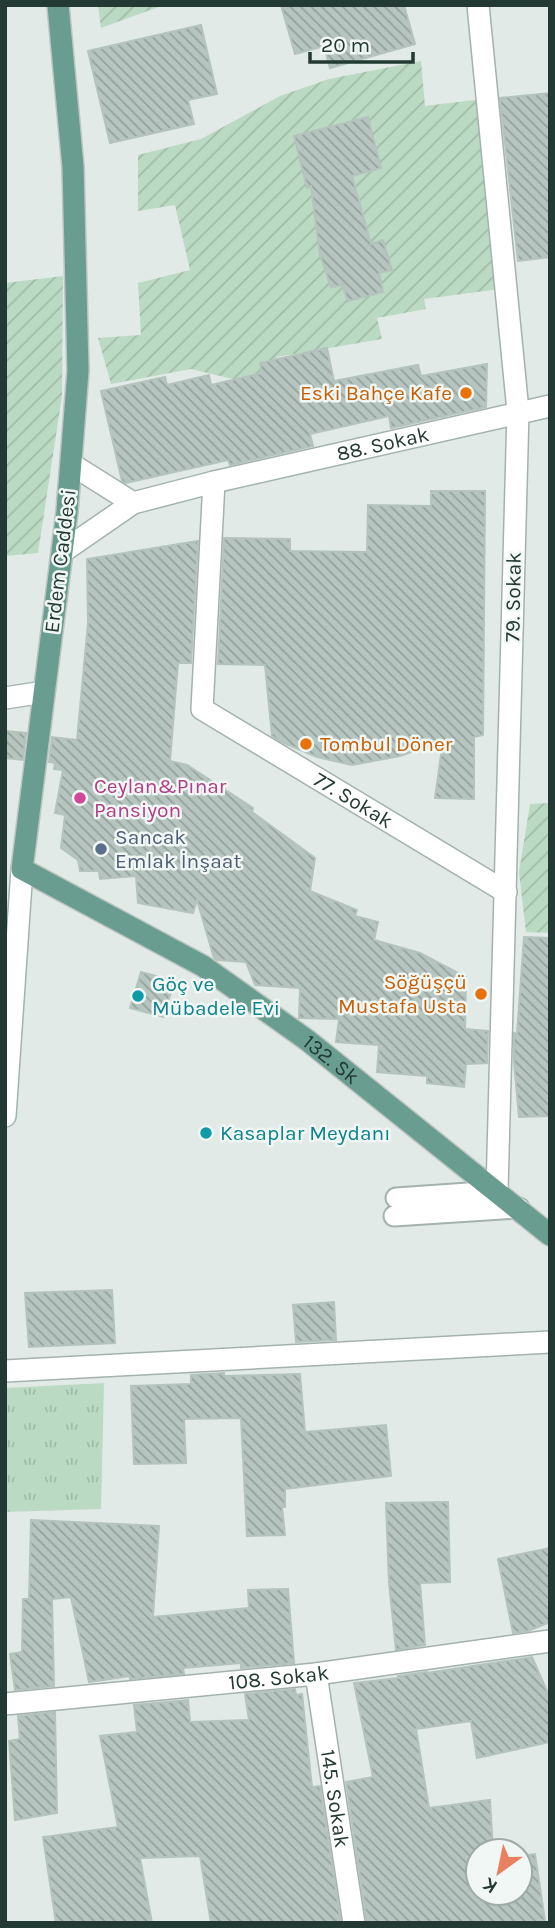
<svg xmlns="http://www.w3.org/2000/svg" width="555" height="1928" viewBox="0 0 555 1928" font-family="Karla,sans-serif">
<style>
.grass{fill:url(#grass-tufts)}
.garden{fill:url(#garden-furrows)}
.building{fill:url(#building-back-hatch);stroke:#b4c4bd;stroke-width:2}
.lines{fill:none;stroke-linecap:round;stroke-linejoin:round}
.lane-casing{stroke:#a4b2ad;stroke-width:23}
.street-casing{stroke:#a4b2ad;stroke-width:24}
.secondary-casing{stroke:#a0b5ae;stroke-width:24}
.primary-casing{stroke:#bdc4c2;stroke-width:24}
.lane{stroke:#fff;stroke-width:19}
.street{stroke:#fff;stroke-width:21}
.secondary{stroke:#fff;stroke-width:21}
.primary{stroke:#689d8f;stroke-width:21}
.food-dot{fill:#e8710a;stroke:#f1f7f4;stroke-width:2.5}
.hotel-dot{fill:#d1479c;stroke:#f1f7f4;stroke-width:2.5}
.service-dot{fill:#5c6f8a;stroke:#f1f7f4;stroke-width:2.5}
.culture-dot{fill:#0f9aa8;stroke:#f1f7f4;stroke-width:2.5}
.labels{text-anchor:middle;stroke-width:5;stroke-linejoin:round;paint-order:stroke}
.food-label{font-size:21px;fill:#c56008;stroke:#f1f7f4;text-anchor:end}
.street-label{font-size:21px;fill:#223a33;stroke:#f1f7f4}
.hotel-label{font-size:21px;fill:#b23c85;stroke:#f1f7f4;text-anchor:start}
.service-label{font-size:21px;fill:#4e5e75;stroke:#f1f7f4;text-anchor:start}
.culture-label{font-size:21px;fill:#0d838f;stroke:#f1f7f4;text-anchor:start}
</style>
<defs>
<pattern id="grass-tufts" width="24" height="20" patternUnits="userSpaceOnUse" patternTransform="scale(1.75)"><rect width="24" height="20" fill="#bbdac3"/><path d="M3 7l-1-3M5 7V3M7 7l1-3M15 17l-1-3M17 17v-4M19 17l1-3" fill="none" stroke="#a0bca8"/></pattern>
<pattern id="garden-furrows" width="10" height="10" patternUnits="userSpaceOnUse" patternTransform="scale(1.75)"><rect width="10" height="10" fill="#bbdac3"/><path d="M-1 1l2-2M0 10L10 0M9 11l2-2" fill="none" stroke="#a0bca8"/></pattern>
<pattern id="building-back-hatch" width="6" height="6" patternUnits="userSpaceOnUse" patternTransform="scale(1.75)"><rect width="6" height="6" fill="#b6c5bf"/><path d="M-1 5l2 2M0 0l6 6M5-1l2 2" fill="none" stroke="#94a19c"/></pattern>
</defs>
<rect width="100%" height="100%" fill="#e1eae6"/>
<path class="grass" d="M104,1383L101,1509L5,1512V1388Z"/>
<g class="garden">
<path d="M98,5H164L101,28Z"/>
<path d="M421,61L425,106L483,99L500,289L424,299L426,309L377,318L382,339L277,357L273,370L241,381L191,369L111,384L98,338L141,335L138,283L190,270L175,205L138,211V155L201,139L280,96L329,79Z"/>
<path d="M63,276L62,396L38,553L5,556V283Z"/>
<path d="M550,803V933L526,932L519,872L530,804Z"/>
</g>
<g class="building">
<path d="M281,5H404L415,44L330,68L324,46L295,54Z"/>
<path d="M201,25L217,94L188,100L194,124L110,143L88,51Z"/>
<path d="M550,93V257L518,261L500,98Z"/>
<path d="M368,117L381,168L352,176L371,244L383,240L392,270L379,273L383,292L348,301L342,285L331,287L320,255L311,186L307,188L294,136Z"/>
<path d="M327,348L334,381L418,365L421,376L487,364L486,407L391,428L389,416L310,434L313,446L230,465L228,460L126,483L122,481L101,391L165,377L167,385L209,375L211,385L262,373L260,363Z"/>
<path d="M431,491H485L483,735L474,737V799L435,798L443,741L400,756L352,765L317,757L282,742L272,736L265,665L218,664L224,538L290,539V551L367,552L368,505L431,506Z"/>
<path d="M198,541L191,663H178L170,761L187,765L253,808L252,812L315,858L310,891L357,910L355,916L378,922L374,940L420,953L466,977L465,1029L488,1031L487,1063L466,1064L464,1087L427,1083V1076L377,1072L379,1045L336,1042L339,1019L299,1018L300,988L255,985L246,962L217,960L214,958L197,900L193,913L138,903L136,876L100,879L99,871H80L78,860L61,848L65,815L55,813L63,770L54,769L55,763L49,762L52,737L77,740L88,623L87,559Z"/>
<path d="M5,731L26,733L23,760L5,758Z"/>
<path d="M524,937L550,938V1116L519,1117L514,1062V1033L517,1034Z"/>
<path d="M141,972L174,981L164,1017L130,1008Z"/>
<path d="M112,1290L115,1343L29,1347L25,1293Z"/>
<path d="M334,1302L336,1340L296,1342L293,1305Z"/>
<path d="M224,1373V1376L300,1374L305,1432L386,1425L391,1476L285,1489V1507H282L285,1535L247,1536L241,1418L184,1419L186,1463L134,1464L131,1386L191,1384V1375Z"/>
<path d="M448,1502L450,1582L420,1583L425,1645L396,1650L389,1583L386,1503Z"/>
<path d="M31,1520L159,1526L153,1617L249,1608L248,1590L288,1589L294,1663L241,1668V1663L183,1668L184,1674L130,1679V1676L89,1682L71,1597L52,1599L54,1686L15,1690L10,1654L22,1652L23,1599H29Z"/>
<path d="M550,1548V1622L528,1631L513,1633L498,1559Z"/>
<path d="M532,1657L550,1698V1742L477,1758L471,1721L416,1729L429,1808L490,1800L493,1851H478V1893H520V1856L535,1854L545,1921L529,1923H367L346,1782L373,1777L354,1683L398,1678V1676L427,1672V1673Z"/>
<path d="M295,1689L296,1695L302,1694L312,1787L320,1786L341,1923H211L200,1856L140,1858L152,1923H56L43,1837L118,1827L100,1736L137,1732L134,1705L188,1700L190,1722L249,1720L245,1694Z"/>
<path d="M55,1712L57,1813L15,1820L9,1741L20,1739L18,1716Z"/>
</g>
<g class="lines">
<g class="lane-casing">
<g id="lane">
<path d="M396,1198L497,1191"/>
<path d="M394,1216L519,1208"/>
</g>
</g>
<g class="street-casing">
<g id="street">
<path d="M478,5L518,411L497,1191"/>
<path d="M71,464L133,503"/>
<path id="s1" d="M214,482L202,709L506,892"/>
<path id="s2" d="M62,552L133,503L214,482L550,406"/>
<path d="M5,698L44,692"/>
<path d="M5,1371L550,1342"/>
<path id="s3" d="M316,1674L354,1923"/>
<path id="s4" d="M5,1704L316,1674L550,1641"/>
</g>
</g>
<g class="secondary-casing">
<path id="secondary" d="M5,1116L22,869"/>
</g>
<g class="primary-casing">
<g id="primary">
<path id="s5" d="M58,5L73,167L78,371L67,512L22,869L203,966L307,1040L550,1235"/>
</g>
</g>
<use href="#lane" class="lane"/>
<use href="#street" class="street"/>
<use href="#secondary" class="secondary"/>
<use href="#primary" class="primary"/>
</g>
<g class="food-dot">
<circle cx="466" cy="393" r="7"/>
<circle cx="306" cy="744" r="7"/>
<circle cx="481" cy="994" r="7"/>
</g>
<circle class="hotel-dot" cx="80" cy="798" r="7"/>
<circle class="service-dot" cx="101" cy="849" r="7"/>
<g class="culture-dot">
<circle cx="138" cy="996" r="7"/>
<circle cx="206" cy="1133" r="7"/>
</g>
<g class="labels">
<g class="food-label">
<text x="452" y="400">Eski Bahçe Kafe</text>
<text x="320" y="751" text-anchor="start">Tombul Döner</text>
<text x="467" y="989">Söğüşçü<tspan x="467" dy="24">Mustafa Usta</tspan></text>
</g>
<g class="street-label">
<text dy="7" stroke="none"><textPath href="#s2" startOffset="343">88. Sokak</textPath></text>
<text transform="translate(60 561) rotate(-83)" y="7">Erdem Caddesi</text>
<text transform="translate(513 597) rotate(-89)" y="7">79. Sokak</text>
<text dy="7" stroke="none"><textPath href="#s1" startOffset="404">77. Sokak</textPath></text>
<text dy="7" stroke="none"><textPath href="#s5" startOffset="1232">132. Sk</textPath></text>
<text dy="7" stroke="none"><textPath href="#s4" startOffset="275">108. Sokak</textPath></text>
<text dy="7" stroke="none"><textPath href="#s3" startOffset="126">145. Sokak</textPath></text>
</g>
<g class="hotel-label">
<text x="94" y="793">Ceylan&amp;Pınar<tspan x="94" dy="24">Pansiyon</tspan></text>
</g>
<g class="service-label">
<text x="115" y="844">Sancak<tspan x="115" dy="24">Emlak İnşaat</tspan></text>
</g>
<g class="culture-label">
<text x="152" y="991">Göç ve<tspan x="152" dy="24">Mübadele Evi</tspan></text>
<text x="220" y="1140">Kasaplar Meydanı</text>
</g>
</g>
<rect width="555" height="1928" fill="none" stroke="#223a33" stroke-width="14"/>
<g transform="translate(499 1872) rotate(213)"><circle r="33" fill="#f1f7f4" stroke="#9eaba7" stroke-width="2"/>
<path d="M0-5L12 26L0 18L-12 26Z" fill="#e98161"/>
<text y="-10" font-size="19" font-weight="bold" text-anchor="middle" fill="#223a33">K</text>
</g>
<path d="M310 52v10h103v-10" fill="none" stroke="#223a33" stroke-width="3.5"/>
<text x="321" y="52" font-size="21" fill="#223a33" stroke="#f1f7f4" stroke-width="5" paint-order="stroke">20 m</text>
</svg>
